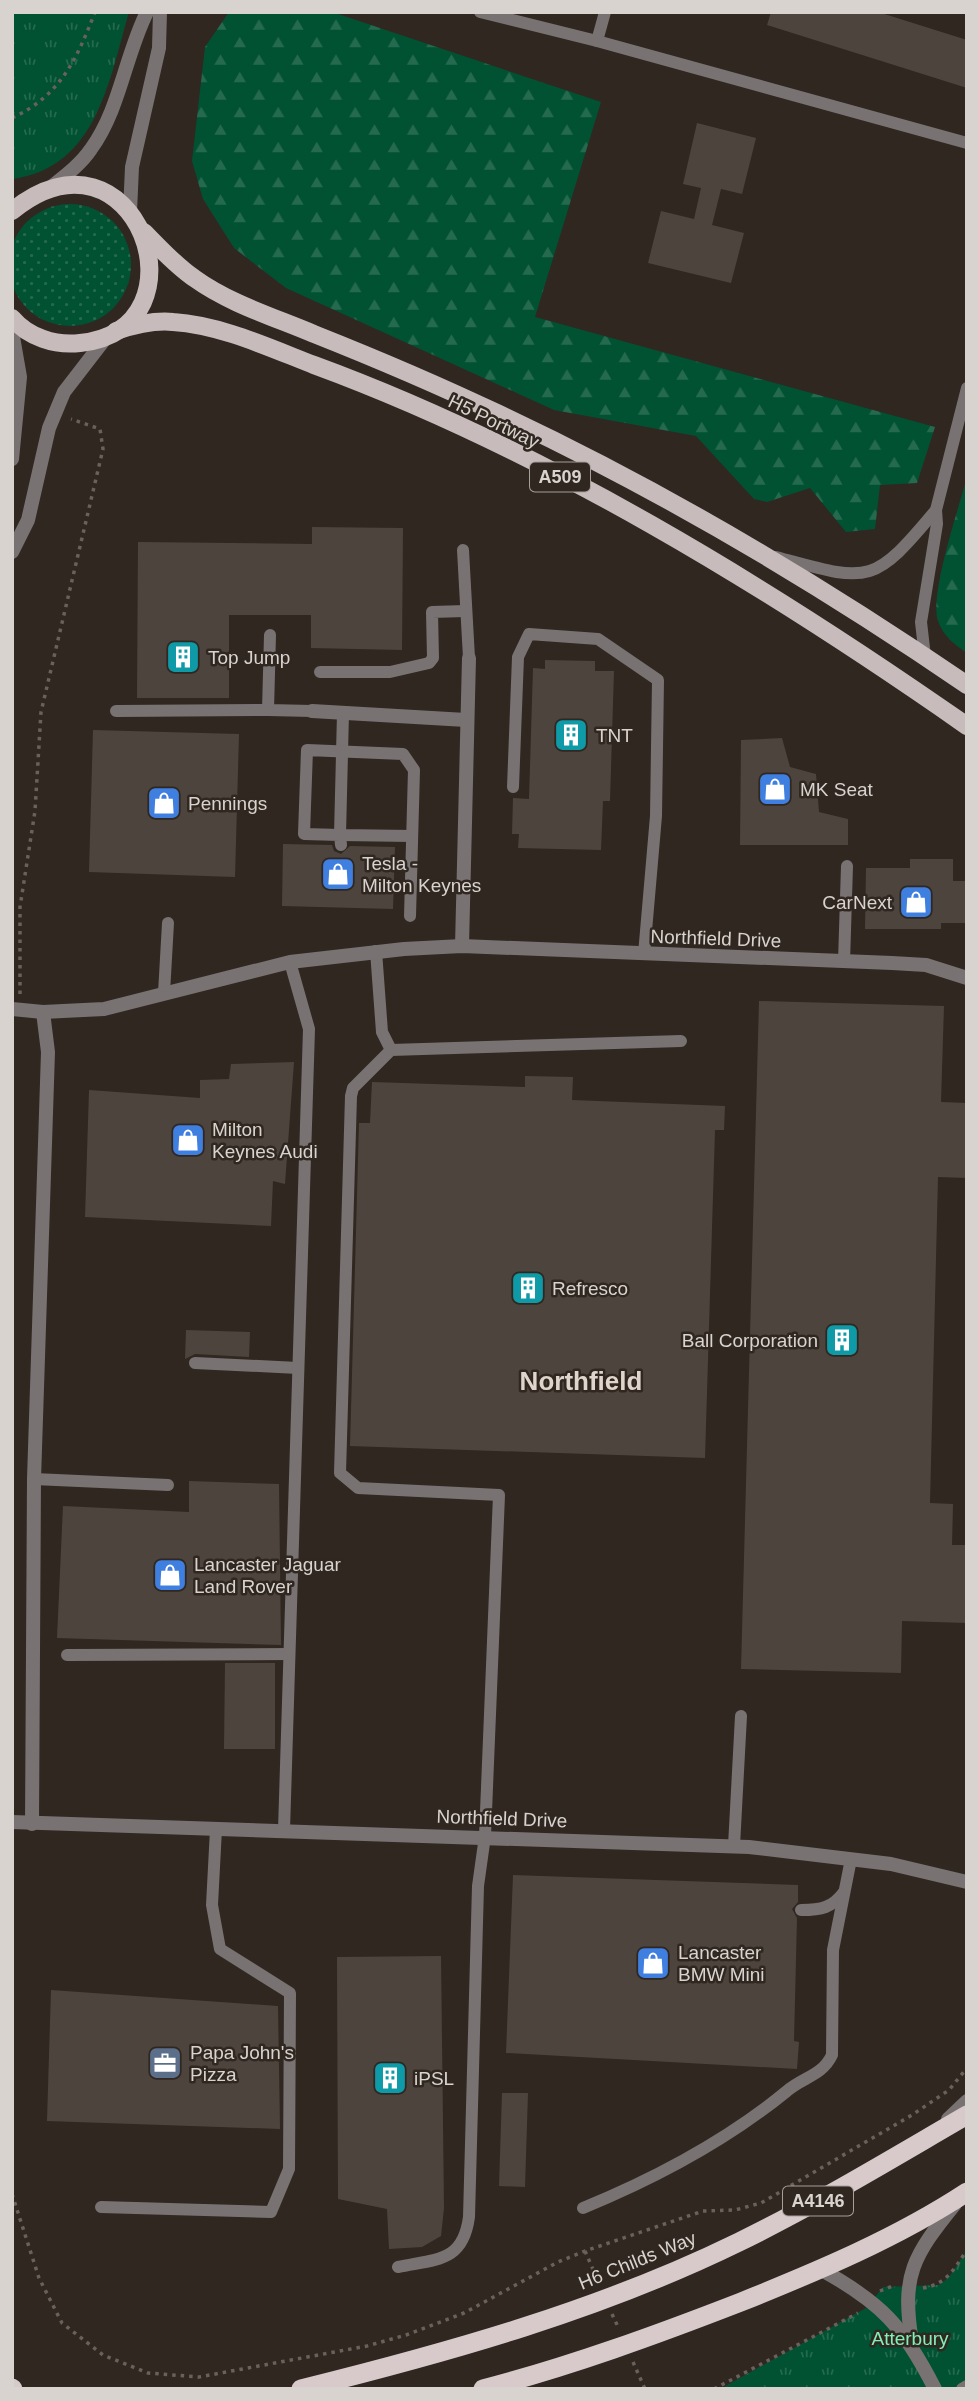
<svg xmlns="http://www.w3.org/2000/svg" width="979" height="2401" viewBox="0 0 979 2401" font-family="Helvetica,sans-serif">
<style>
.grass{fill:url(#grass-dots)}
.forest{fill:url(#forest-firs)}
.park{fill:url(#park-tufts)}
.building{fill:#4d453d}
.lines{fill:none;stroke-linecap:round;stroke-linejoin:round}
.path{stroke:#69615b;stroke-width:3.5;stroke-dasharray:3.5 5;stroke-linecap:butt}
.service{stroke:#787272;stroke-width:12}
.minor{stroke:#787272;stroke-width:14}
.tertiary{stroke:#787272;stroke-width:14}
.primary{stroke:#c8bbbc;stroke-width:18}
.trunk{stroke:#d8caca;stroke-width:19}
.labels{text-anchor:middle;stroke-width:5;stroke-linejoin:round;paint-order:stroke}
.shield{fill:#2f2720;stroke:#a69f9a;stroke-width:2}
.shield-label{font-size:18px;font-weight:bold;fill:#d9d3cf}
.street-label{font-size:19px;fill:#d9d3cf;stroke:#2f2720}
.poi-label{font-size:19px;fill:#d9d3cf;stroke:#2f2720;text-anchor:start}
.park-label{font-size:19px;fill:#83eeb6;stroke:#2f2720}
.district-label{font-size:26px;font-weight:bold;fill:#dfd5cc;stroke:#2f2720}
</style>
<defs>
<pattern id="grass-dots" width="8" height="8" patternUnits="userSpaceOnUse" patternTransform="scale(1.75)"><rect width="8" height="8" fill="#005232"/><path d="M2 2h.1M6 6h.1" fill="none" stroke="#256a4f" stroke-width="1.8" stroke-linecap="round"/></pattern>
<pattern id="forest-firs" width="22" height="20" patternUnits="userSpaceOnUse" patternTransform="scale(1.75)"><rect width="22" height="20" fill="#005232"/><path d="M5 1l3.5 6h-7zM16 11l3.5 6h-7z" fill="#256a4f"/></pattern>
<pattern id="park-tufts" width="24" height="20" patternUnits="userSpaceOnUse" patternTransform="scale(1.75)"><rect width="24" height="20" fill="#005232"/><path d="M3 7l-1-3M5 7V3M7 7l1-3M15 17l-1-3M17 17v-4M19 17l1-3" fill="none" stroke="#256a4f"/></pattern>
</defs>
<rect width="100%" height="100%" fill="#2f2720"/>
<circle class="grass" cx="70" cy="265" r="61"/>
<g class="forest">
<path d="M229,12H332L601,102L535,317L935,427L917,483L880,485L875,529L846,532L810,488L767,502L754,499L696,436L554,410L286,288L234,248L203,199L192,161L205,47Z"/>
<path d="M967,477V653C955,645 943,636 938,621C929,596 959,507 967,477Z"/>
</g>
<g class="park">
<path d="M12,12H129C109,80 97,168 12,179Z"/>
<path d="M967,2250V2389H720L866,2308L883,2287L939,2285L949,2277Z"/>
</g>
<g class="building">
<path d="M771,12H878L967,40V88L767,25Z"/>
<path d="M697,123L756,138L742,194L721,189L712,225L744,233L731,283L648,263L661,211L694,219L701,188L683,184Z"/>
<path d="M312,527L403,528L402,650L311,648V615H229V698H137L138,542L312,544Z"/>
<path d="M545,660L595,661V671H614L610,801H603L601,850L518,848L519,834H512L513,798L529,799L533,668L545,669Z"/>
<path d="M93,730L239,734L235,877L89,872Z"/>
<path d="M782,738L790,767L816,774L819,812L848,819V845H740L741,740Z"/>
<path d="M283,844L332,845L334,851L341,854L350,846L395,847L393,909L282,906Z"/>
<path d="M910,859H953V881H967V923H941V929H865L866,868H910Z"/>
<path d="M759,1001L944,1006L941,1102L967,1103V1178L938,1177L930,1503L953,1504L952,1545H967V1623L902,1621L901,1673L741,1669Z"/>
<path d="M294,1062L285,1184L273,1181L271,1226L85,1217L89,1090L200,1098V1080L229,1079L231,1064Z"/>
<path d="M525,1076L573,1077L572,1100L725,1106L724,1130H715L705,1458L350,1446L359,1123H370L372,1082L525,1087Z"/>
<path d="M186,1330L250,1332L249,1357L195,1354L185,1359Z"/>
<path d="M189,1481L279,1484L281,1645L57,1638L63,1506L189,1512Z"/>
<path d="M225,1663H275V1749H224Z"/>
<path d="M513,1875L798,1885V1902L792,1909L797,1918L794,2041L799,2042L797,2069L506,2053Z"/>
<path d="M441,1956L444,2208L441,2236L422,2247L389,2249L387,2209L338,2199L337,1957Z"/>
<path d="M51,1990L278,2006L280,2129L47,2121Z"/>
<path d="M502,2093H528L525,2187L499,2186Z"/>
</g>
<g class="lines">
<g class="path">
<path d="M12,118C60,96 77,59 95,12"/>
<path d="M20,994V907L35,811L41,712L103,449L100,429L71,419"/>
<path d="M12,2194L39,2278L62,2323L103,2355L148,2373L199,2377L367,2346L406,2335L464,2313L558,2262L585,2251L703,2211L735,2210L761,2203L912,2115L949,2090L967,2068"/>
<path d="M585,2251L598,2281"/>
<path d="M923,2288C947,2284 954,2269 967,2250"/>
<path d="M880,2291L895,2285"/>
<path d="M612,2314L619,2329"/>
<path d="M633,2362L645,2389"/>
<path d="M714,2389L858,2313"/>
</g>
<g class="service">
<path d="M480,12L597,41L967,143"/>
<path d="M597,41L605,12"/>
<path d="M463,550L469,658"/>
<path d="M776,557C869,582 872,587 936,510"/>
<path d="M270,635L268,710L312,711"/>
<path d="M925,657L921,622L937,524L936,510L967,388"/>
<path d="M320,672H390L429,663L433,658L432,612L465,611"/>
<path d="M116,711L268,710"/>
<path d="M343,713L340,835L412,836"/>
<path d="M513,787L518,657L529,634L598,639L658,680L656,816L644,954"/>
<path d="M341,845L340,835L304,834L307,750L403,754L414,770L410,916"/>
<path d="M376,951L382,1032L391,1050"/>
<path d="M844,962L847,866"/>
<path d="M164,993L168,923"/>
<path d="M195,1363L298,1368"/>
<path d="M34,1479L168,1485"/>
<path d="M67,1655L289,1654"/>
<path d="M284,1830L309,1029L290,962"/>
<path d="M734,1846L741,1716"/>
<path d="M801,1910C821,1910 832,1908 844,1892"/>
<path d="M101,2207L271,2212L289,2169L290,1993L220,1949L212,1905L216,1829"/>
<path d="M583,2208C656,2178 726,2141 787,2091C803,2077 822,2076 832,2055L833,1950L851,1859"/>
<path d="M398,2267C437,2259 463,2262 469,2217L478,1886L485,1836L499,1495L358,1488L340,1473L351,1096L353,1088L391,1050L681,1041"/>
<path d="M962,2389L967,2386"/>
</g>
<g class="minor">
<path d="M312,711L466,720"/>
<path d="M462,946L469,658"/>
<path d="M12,1009L43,1012L104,1009L290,962L404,949L462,946L892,963L926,965L967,978"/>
<path d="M12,1822L749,1847L891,1864L967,1882"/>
<path d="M32,1824L34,1479L48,1052L43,1012"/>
<path d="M948,2119L967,2101"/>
<path d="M820,2269C882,2303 903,2326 935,2389"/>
<path d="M912,2342C901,2275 913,2256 955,2204"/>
</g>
<g class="tertiary">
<path d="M51,187C65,176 81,164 91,149C120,109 125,56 147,12"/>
<path d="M130,212L132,167L159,48L160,12"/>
<path d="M12,331L20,377L12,459"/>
<path d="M12,552L28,520L49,428L64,392L108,335"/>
</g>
<g class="primary">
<path d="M12,211C135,111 213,329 80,343C55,346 28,337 12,318"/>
<path d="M144,232C160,248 175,265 194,278C230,304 274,317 314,334C377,359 438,385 499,414C663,491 818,583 967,685"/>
<path d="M116,331C134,325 154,320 173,322C221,325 270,348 314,365C543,449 768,587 967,726"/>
</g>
<g class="trunk">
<path d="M12,2388L13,2389"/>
<path d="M301,2389C450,2352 600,2310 739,2242C817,2204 891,2159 967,2115"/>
<path d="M483,2389C571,2366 656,2335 741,2302C818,2271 897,2238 967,2192"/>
</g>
</g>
<defs>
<g id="building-square" transform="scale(1.75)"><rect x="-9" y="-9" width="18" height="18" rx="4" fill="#0f9aa8" stroke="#2f2720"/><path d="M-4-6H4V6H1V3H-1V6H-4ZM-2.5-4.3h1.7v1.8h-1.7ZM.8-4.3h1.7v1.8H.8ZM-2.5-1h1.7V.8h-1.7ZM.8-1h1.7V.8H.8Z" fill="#fff"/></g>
<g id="shop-square" transform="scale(1.75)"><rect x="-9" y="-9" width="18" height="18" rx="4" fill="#3f7fe0" stroke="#2f2720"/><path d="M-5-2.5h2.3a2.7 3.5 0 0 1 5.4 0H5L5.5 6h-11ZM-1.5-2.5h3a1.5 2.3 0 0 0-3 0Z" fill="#fff"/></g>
<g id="office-square" transform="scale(1.75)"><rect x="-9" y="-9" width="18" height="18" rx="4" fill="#5c6f8a" stroke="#2f2720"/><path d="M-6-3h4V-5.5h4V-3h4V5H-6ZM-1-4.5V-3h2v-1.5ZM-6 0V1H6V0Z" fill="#fff"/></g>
</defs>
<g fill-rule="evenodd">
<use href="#building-square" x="183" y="657"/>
<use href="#building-square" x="571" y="735"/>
<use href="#shop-square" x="775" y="789"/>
<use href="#shop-square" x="164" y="803"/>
<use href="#shop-square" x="338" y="874"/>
<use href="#shop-square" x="916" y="902"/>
<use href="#shop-square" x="188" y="1140"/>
<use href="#building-square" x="528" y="1288"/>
<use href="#building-square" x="842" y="1340"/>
<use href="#shop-square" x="170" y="1575"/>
<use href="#shop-square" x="653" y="1963"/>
<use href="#office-square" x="165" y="2063"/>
<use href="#building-square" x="390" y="2078"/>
</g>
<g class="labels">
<g class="shield">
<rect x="530" y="462.5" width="60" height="29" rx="5"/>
<rect x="783" y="2186.5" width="70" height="29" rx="5"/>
</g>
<g class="shield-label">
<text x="560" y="483">A509</text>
<text x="818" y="2207">A4146</text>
</g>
<g class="street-label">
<text transform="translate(494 421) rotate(26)" y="7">H5 Portway</text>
<text transform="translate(716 938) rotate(2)" y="7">Northfield Drive</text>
<text transform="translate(502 1818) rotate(2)" y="7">Northfield Drive</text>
<text transform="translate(637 2260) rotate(-22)" y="7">H6 Childs Way</text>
</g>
<g class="poi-label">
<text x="208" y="664">Top Jump</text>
<text x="596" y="742">TNT</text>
<text x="800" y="796">MK Seat</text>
<text x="188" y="810">Pennings</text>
<text x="362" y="870">Tesla -<tspan x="362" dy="22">Milton Keynes</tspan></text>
<text x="892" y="909" text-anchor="end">CarNext</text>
<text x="212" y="1136">Milton<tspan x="212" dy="22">Keynes Audi</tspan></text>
<text x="552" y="1295">Refresco</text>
<text x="818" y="1347" text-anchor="end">Ball Corporation</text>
<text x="194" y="1571">Lancaster Jaguar<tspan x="194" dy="22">Land Rover</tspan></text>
<text x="678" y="1959">Lancaster<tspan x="678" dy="22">BMW Mini</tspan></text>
<text x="190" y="2059">Papa John's<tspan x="190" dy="22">Pizza</tspan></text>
<text x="414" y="2085">iPSL</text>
</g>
<g class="park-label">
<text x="910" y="2345">Atterbury</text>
</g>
<g class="district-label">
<text x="581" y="1390">Northfield</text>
</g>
</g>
<rect width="979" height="2401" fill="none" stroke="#d9d3cf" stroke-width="28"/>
</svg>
